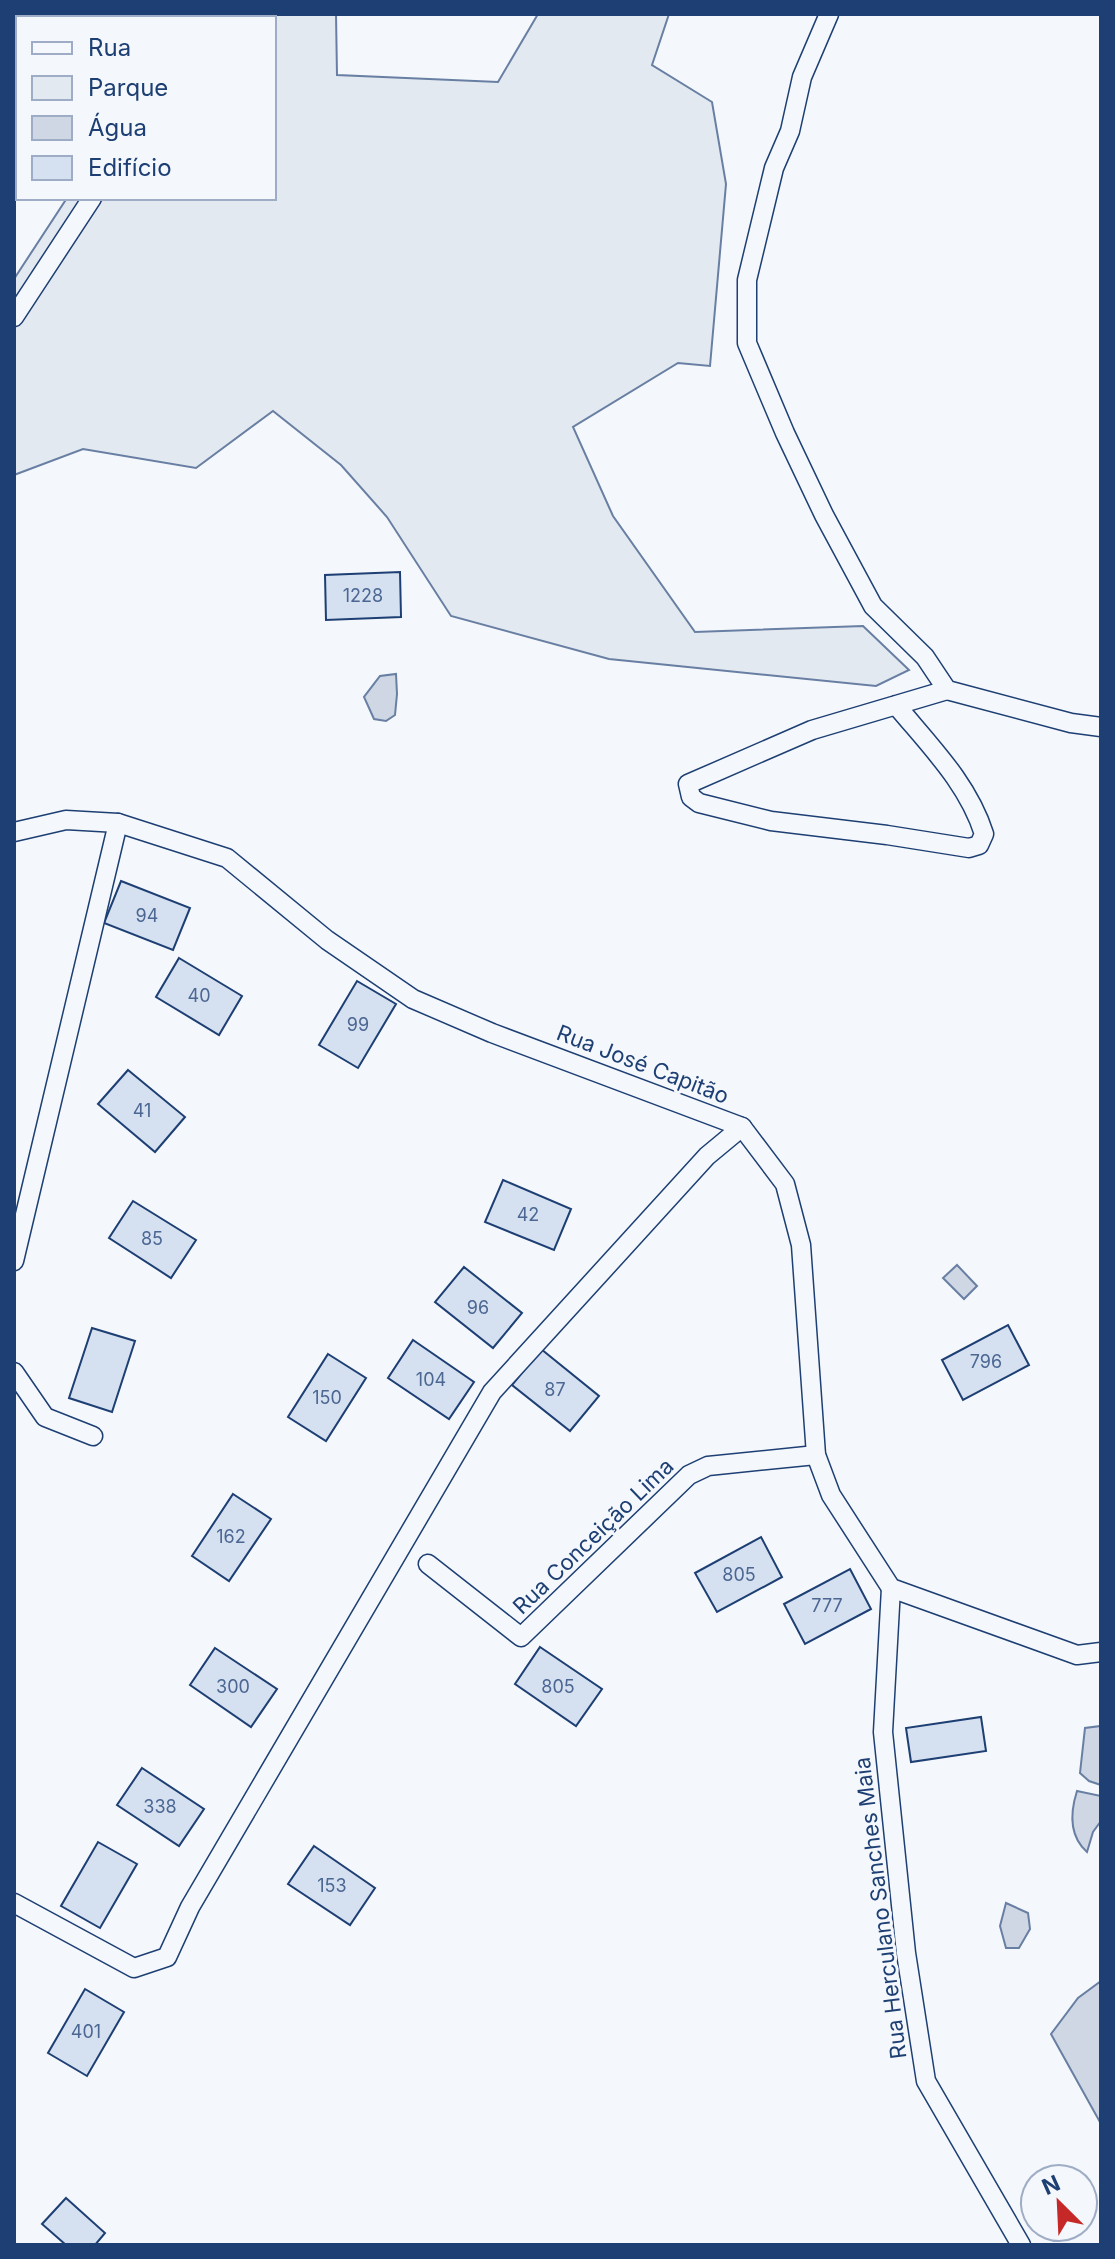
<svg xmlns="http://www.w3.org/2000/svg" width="1115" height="2259" viewBox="0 0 1115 2259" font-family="Inter,sans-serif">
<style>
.green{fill:#e3e9f0;stroke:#687fa3;stroke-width:2}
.water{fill:#cfd7e4;stroke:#687fa3;stroke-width:2}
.building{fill:#d5e0f0;stroke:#1d3f73;stroke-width:2}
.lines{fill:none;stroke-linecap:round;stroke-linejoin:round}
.street-casing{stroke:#1d3f73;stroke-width:21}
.street{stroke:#f4f7fb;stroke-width:18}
.labels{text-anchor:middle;stroke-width:6;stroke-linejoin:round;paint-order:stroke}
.number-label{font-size:18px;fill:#4b6792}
.street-label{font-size:22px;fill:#1d3f73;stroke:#f4f7fb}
</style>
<rect width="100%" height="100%" fill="#f4f7fb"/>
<path class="green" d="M14,14H336L337,75L498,82L538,14H669L652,65L712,102L726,184L710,366L678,363L573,427L613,516L695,632L863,626L909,670L876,686L609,659L451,616L387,517L341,465L273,411L196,468L83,449L14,475V279L67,198H274V18H18V46L14,44Z"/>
<g class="water">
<path d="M396,674L397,694L395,715L386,721L374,719L364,697L380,676Z"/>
<path d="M957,1265L977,1286L964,1299L943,1278Z"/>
<path d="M1101,1726V1785L1089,1781L1080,1773L1085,1728Z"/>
<path d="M1077,1791L1101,1796V1821L1093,1832L1087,1852C1069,1836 1070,1813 1077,1791Z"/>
<path d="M1006,1903L1028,1913L1030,1929L1019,1948H1006L1000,1926Z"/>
<path d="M1101,1981V2124L1051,2034L1078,1998Z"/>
</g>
<g class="building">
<path d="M400,572L401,617L326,620L325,575Z"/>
<path d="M121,881L190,908L173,950L104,923Z"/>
<path d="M179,958L242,996L219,1035L156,997Z"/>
<path d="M357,981L396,1004L358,1068L319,1045Z"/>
<path d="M128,1070L185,1117L155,1152L98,1104Z"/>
<path d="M503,1180L571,1209L554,1250L485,1222Z"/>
<path d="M133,1201L196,1240L171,1278L109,1238Z"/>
<path d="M464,1267L522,1313L493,1348L435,1302Z"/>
<path d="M1008,1325L1029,1365L963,1400L942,1360Z"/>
<path d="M92,1328L135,1341L112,1412L69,1398Z"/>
<path d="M413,1340L474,1382L449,1419L388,1378Z"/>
<path d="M541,1349L599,1396L570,1431L512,1385Z"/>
<path d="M328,1354L366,1378L326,1441L288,1417Z"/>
<path d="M233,1494L271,1519L229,1581L192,1556Z"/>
<path d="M761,1537L782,1577L717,1612L695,1573Z"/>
<path d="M850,1569L871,1609L805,1644L784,1604Z"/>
<path d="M540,1647L602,1689L576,1726L515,1684Z"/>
<path d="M215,1648L277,1689L251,1727L190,1685Z"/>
<path d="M981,1717L986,1751L911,1762L906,1728Z"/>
<path d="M142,1768L204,1809L179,1846L117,1805Z"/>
<path d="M98,1842L137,1864L100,1928L61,1906Z"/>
<path d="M314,1846L375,1888L350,1925L288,1884Z"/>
<path d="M85,1989L124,2012L87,2076L48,2053Z"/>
<path d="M66,2198L105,2233L95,2245H66L42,2224Z"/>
</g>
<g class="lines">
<g class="street-casing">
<g id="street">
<path d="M829,14L802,77L790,131L774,168L747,280V343L785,433L824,515L873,606L925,657L947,690L1071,723L1101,727"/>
<path d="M14,22L18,24"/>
<path d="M14,317L92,198"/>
<path d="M896,705C929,745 968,783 984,834L979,845L969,848L887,835L771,821L699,803L691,797L688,784L812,730L947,690"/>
<path d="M14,832L66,820L118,823L227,858L327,940L413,999L492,1033L742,1127L785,1184L801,1245L816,1455L831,1495L891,1588L1077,1655L1101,1652"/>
<path d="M14,1261L118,823"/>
<path d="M14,1372L45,1417L93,1436"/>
<path d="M428,1564L521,1637L689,1475L708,1466L816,1455"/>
<path d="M891,1588L883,1732L906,1953L926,2081L1021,2245"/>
<path d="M14,1903L134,1968L167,1957L190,1907L492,1392L707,1156L742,1127"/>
</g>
</g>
<use href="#street" class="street"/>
</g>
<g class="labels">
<g class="number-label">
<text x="363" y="602">1228</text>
<text x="147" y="922">94</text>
<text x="199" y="1002">40</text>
<text x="358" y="1031">99</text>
<text x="142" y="1117">41</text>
<text x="528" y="1221">42</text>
<text x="152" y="1245">85</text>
<text x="478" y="1314">96</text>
<text x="986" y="1368">796</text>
<text x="431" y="1386">104</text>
<text x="555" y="1396">87</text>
<text x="327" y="1404">150</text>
<text x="231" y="1543">162</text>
<text x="739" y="1581">805</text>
<text x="827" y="1612">777</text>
<text x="233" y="1693">300</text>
<text x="558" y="1693">805</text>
<text x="160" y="1813">338</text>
<text x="332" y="1892">153</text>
<text x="86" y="2038">401</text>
</g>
<g class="street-label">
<text transform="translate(643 1064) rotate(21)" y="8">Rua José Capitão</text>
<text transform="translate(593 1536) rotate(-44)" y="8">Rua Conceição Lima</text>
<text transform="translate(880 1908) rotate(-97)" y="8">Rua Herculano Sanches Maia</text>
</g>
</g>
<rect width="1115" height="2259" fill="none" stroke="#1d3f73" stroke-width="32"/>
<rect x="16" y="16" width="260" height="184" fill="#f4f7fb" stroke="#9eadc5" stroke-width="2"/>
<rect x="32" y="42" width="40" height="12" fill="#f4f7fb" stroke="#9eadc5" stroke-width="2"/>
<text x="88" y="56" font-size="24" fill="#1d3f73">Rua</text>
<rect x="32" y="76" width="40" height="24" fill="#e3e9f0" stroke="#9eadc5" stroke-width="2"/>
<text x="88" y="96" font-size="24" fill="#1d3f73">Parque</text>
<rect x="32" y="116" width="40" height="24" fill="#cfd7e4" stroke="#9eadc5" stroke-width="2"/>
<text x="88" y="136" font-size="24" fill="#1d3f73">Água</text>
<rect x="32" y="156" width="40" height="24" fill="#d5e0f0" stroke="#9eadc5" stroke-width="2"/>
<text x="88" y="176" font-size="24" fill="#1d3f73">Edifício</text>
<g transform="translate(1059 2203) rotate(336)"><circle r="38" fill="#f4f7fb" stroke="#9eadc5" stroke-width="2"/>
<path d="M0-6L14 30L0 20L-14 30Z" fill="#c62828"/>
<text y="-12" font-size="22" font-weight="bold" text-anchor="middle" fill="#1d3f73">N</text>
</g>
</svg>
